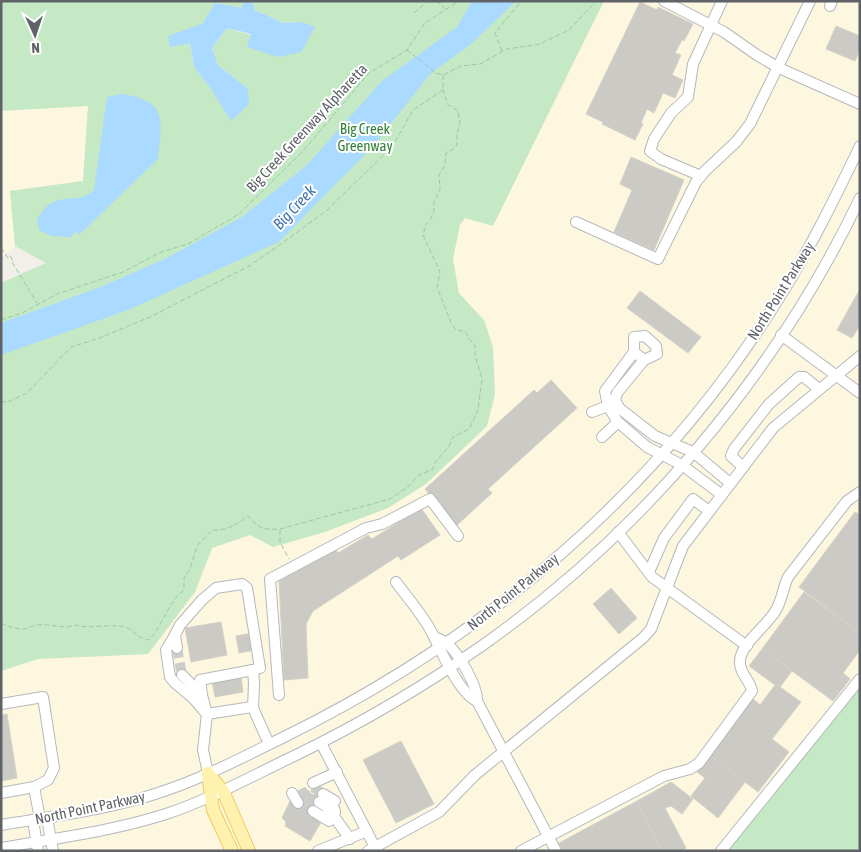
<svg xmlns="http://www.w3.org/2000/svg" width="861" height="852" viewBox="0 0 861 852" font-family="'Asap Condensed',sans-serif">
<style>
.commercial{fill:#fef7e0}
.green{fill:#c5e8c5}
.water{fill:#aadaff}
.building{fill:#cccac5;stroke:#d6d1c6}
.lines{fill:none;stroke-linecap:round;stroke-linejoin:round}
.minor-tunnel{stroke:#ccccc8;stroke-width:10;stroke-dasharray:10 5;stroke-linecap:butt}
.minor-casing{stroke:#b5b8bc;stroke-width:12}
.major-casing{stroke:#f2c960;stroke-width:14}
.path{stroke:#9cc7a9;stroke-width:1;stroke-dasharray:5 2.5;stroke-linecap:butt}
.minor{stroke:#fff;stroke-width:10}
.major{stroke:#fff2af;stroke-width:12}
.labels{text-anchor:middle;stroke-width:4;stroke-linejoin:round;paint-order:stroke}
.street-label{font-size:15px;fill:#5f6368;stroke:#fff}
.park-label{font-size:15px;fill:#348238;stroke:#fff}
.water-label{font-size:16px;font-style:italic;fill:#4174aa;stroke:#fff}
</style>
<rect width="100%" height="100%" fill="#f1efe8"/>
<g class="commercial">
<path d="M549,1H860V804L824,851H1V671L38,659L148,654L195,592L212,548L250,535L273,547L419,249Z"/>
<path d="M88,105L83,181L10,191L15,246L1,258V111Z"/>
</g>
<g class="green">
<path d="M1,1H243L242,8L215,3L190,43L194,67L211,89H248L218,65L212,48L227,28L251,35L302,22L282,23L267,15L255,11L252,1H604L493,226L465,218L460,225L453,259L459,293L484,320L493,347L495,394L487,426L426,484L388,508L325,532L273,547L250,535L212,548L195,592L148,654L38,659L1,671V283L46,263L15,246L10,191L83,181L88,106L1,111Z"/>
<path d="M860,685V851H727L765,806Z"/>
</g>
<g class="water">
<path d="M243,1H252L255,11L267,15L282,23L302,22L315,27L301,52L278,57L247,47L251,34L227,28L212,48L218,65L248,89L249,104L231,121L211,89L194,67L190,43L170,47L168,36L202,24L215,3L242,8Z"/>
<path d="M472,1H516L471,44L430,74L375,144L279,242L128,310L1,355V323L98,288L165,259L242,217L307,165L382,81L457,27Z"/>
<path d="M121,94C168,100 162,120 158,159L80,234L75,232L71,237L52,236L39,230L37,220C55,186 75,208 94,190L107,97Z"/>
</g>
<g class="building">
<path d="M640,2L657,10L658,7L693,24L684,41L682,40L675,53L681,55L672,75L683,80L675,98L663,93L654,113L647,109L641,123L643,124L635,140L602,124L603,122L586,114Z"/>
<path d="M836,26L860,36V49L855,61L826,49Z"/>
<path d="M631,157L684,180L654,250L614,232L632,190L620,184Z"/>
<path d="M860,289V325L852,338L837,330Z"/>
<path d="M640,291L701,337L688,353L627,308Z"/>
<path d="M551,380L577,408L488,489L492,493L456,526L425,489L534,390L537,393Z"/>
<path d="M421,508L440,535L401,560L398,556L313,611L306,624L308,678L284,680L279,581L336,550L338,553L368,535L372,539Z"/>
<path d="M855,512L860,515V633L799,587Z"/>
<path d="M611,588L637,618L619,634L593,604Z"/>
<path d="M804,592L860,633V650L843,673L850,679L833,701L762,649Z"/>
<path d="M221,622L227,655L191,662L185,628Z"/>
<path d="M253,633L256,650L239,653L236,636Z"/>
<path d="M762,649L792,671L780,687L775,685L749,666Z"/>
<path d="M241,676L243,692L215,697L212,681Z"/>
<path d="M775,685L780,687L801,702L772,739L789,752L758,792L709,755L752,698L760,705Z"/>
<path d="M7,714L17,778L1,781V715Z"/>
<path d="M401,741L434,804L396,823L363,760Z"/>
<path d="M709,755L745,782L718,818L691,796L705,778L697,772Z"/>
<path d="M671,782L693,799L682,814L671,806L665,808L686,848L682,851H662L637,801Z"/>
<path d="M306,790L318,798L310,811L323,819L310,841L285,826L286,822L282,818L290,801L297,805Z"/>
<path d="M637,801L662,851H563L559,843Z"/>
</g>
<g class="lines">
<g class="minor-tunnel">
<path d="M177,648L182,675"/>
<path d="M313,787L323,794"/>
<path d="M301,789L303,793L319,802"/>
<path d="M299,800L314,808"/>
</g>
<g class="minor-casing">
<g id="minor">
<path d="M664,1L724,32L757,55L779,68L860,104"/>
<path d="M830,6L832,1"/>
<path d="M701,176L661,159L650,151L654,139L671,113L688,97L693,64L722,1"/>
<path d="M576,222L658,259L696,182L705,171L736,142L750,124L810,1"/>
<path d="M781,335L860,393"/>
<path d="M634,352V337L645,336L656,346L657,354L644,360"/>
<path d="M619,408L615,400L617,393L644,360L634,352L605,391L608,406L617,421L647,447L682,465L722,495"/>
<path d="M592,412L608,406L619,408L655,436L693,452L730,483"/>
<path d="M602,437L618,422"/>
<path d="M743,467L731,456L734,449L769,404L799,377H804L819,389"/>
<path d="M618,532L652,577L747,646"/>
<path d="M649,572L664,538L693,499L709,511"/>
<path d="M396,582C409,600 425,617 434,637C442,653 460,694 477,701"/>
<path d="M175,635L166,650L170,677L175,683L194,699L205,712"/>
<path d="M434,637C439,639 445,641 448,644C459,655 478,686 477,701L556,851"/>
<path d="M177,648L175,635L180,625L202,600L216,588L242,584L247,588L260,668L253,670"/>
<path d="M182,675L202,695"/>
<path d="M279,695L270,579L366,528L382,524L430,499L458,536"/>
<path d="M1,704L43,697L54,768L48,780L34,787L1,793"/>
<path d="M207,714L252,707"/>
<path d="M321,743L377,851"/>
<path d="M208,773L203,750L207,714L202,695L200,680L253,670L254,683L253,708L269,744"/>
<path d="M313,783L337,772"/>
<path d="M34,787L40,819"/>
<path d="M292,793L298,803"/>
<path d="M319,802L335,812"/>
<path d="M313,811L329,821L335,811L332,805L335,801L323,794"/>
<path d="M328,812L333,815L350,839"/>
<path d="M47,818L53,851"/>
<path d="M33,820L38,851"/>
<path d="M1,825C54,816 107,810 158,793C202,779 243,757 284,737C486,638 660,490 779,298C810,249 835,198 860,146"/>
<path d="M1,848C57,838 113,831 166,814C211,799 252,776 294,756C360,724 423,687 483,645C643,532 776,374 860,198"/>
<path d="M318,851L367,831"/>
<path d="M368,851L439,812L475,775L643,638L651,629L683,546L773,428L860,356"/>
<path d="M521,851L664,776L690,769L699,763L752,691C750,680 740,674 740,663C738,646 768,625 776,610C782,600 783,588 788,577L847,501L860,492"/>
<path d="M721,851L860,679"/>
</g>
</g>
<g class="major-casing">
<g id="major">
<path d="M208,773L223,791L249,851"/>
<path d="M208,773L213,810L232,851"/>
</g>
</g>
<g class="path">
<path d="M436,1L442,5L445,9"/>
<path d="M414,13L428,1"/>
<path d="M407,50L436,73L443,75L461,66L480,64L507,49L540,44L569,30L596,1"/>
<path d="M502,51L495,33L521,1"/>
<path d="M1,248L8,258L10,256L13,261L12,262L37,303"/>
<path d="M1,320L22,313L57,294L123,272L161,252L188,244L239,214L303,151L369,73L407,50L425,23L459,1"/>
<path d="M1,402L10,401L27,393L71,347L97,339L150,317L249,266L284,242L327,210L392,147L413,110L443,90V75"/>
<path d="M280,530V542L289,559"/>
<path d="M1,623C7,626 13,628 20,629C26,630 30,626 36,625C51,623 62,630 76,625C91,630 112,622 128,628C132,630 134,634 138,636C141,638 146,639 149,640C163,625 168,602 184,590V578L190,569L197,546L212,530C227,531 237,524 248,516C259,529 264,530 280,529L390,499L409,486L418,476L433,469L434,464L449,446L453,437L469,429L478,410L482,379L475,355V345L469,339L466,332L457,330L452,325L437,287L440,272L423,235L426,224L431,219L434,210V201L440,190L439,175L445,165L446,153L455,148L457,145V134L460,123L458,111L448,105L443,90"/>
</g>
<use href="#minor" class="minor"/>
<use href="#major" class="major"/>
</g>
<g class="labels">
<g class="street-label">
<text transform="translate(307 128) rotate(-47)" y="5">Big Creek Greenway Alpharetta</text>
<text transform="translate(781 291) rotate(-58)" y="5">North Point Parkway</text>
<text transform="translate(513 592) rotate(-39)" y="5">North Point Parkway</text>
<text transform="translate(90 808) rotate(-12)" y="5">North Point Parkway</text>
</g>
<g class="park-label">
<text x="365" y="134">Big Creek<tspan x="365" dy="17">Greenway</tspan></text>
</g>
<g class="water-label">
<text transform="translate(294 207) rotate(-47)" y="6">Big Creek</text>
</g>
</g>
<rect width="861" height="852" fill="none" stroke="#5f6368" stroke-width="5"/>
<g transform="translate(35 35) rotate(177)" stroke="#ffffff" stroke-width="4" paint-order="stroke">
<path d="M0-4L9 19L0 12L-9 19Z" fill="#5f6368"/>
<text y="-8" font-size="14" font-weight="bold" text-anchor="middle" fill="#5f6368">N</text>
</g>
</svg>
